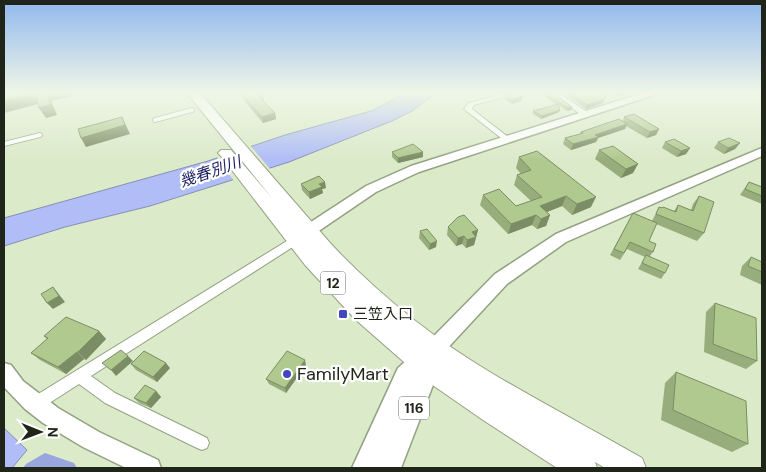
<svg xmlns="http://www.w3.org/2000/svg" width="766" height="472" viewBox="0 0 766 472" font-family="'DM Sans','Noto Sans JP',sans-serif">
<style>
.forest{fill:#99a5dd}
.water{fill:#b0bdf6;stroke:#858fb4}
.pier{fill:#dbeac9}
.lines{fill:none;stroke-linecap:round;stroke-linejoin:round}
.lane-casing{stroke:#93a182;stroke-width:5.5}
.street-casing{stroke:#93a182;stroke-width:2}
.secondary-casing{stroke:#93a182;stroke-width:3}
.primary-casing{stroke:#93a182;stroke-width:3}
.highway-casing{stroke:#93a182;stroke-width:2}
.lane{stroke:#fff;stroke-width:4}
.street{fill:#fff;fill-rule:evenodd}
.secondary{fill:#fff;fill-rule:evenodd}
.primary{fill:#fff;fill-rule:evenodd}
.highway{fill:#fff;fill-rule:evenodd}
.wall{fill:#97ad7b}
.shaded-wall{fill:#7b8d64}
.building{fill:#b0c98f;stroke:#7b8d64}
.poi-dot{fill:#4147bc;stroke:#fff;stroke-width:2}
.labels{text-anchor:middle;stroke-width:4.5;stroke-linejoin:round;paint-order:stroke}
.shield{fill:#fff;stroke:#63665e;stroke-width:1}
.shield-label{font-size:14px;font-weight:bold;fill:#202519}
.poi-label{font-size:15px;fill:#202519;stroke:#fff;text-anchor:start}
.water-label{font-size:16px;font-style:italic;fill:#1c1f60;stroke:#fff}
.near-poi-label{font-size:18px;fill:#202519;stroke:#fff;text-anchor:start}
</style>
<rect width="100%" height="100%" fill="#dbeac9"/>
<path class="forest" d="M45,453L74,463L77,468H23L26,464Z"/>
<g class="water">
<path d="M402,93H436L412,111L392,121L289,162L150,206L65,227L4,246V218L208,161L285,135L371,111L393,100Z"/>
<path d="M4,428L27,450L12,468H4Z"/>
</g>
<path class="pier" d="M249,144L271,170L234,181L216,156Z"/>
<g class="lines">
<g class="lane-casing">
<g id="lane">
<path d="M155,120L192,110"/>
<path d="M4,144L40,135"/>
</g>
</g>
<g class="street-casing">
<g id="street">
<path d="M505,93H518L474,105L472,109L508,137L509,139L505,141L464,109L469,103Z"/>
<path d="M551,93H559L590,114L583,116Z"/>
<path d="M295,236L299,237L300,240L299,243L91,376L115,393L207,438L209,443L207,448L202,450L197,448L105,403L79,384L40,409L35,411L30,409L28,404L30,399Z"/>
</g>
</g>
<g class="secondary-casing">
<g id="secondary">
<path d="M643,93H660L419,172L376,192L304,241L299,242L294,241L291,237L294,233L366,186L411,166Z"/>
<path d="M762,148V156L566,242L507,284L443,353L436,355L429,353L427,347L429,341L495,274L556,234Z"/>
<path d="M4,363L11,365L23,381L58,408L99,432L158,460L161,468H126L83,447L43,423L25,409L4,387Z"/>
</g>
</g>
<g class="primary-casing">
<path id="primary" d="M428,345L435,347L443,359L401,468H352L398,368L421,347Z"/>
</g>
<g class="highway-casing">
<path id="highway" d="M187,93H200L331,244C378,294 434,339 493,374C542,403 593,430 642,458L646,468H605L595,462L597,468H557L483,420L421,377L356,320L305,265L221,156L218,153L221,150H231L272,198Z"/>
</g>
<use href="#lane" class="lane"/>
<use href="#street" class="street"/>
<use href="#secondary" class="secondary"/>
<use href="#primary" class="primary"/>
<use href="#highway" class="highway"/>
</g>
<g class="wall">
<path d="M241,93H261L263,95L264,101H263L275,113L276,119L263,123L245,102L244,96Z"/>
<path d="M563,93H608L603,103L586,109Z"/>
<path d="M611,93H631L618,97Z"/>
<path d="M505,94L523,96L521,101L512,104L504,99Z"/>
<path d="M545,94L572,107L571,110L567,111L559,105V112L541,119L533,114V111L557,105L545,97Z"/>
<path d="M624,117L659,129L656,135L647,138L626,126L625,129L598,138L596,142L571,150L563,144L565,138L580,134L581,132L623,121Z"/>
<path d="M665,142L690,148L686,154L677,157L662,148Z"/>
<path d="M718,142L740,143L735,149L724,154L714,148Z"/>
<path d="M599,150L633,173L621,178L595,159Z"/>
<path d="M392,152H423V157L398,163L392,157Z"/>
<path d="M519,157L591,207L572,215L562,206L547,212L550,215L546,226L537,229L532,225L508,234L480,205L483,195L516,206L531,201L514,185L517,175L521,174L516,168Z"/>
<path d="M749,182L762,187V204L740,195Z"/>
<path d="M301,184L326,188L322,189L323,193L310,199L302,190Z"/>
<path d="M699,196L704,233L697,241L656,224L649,241L653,252L650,256L665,273L661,279L638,269L645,257L627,249L620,260L610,255L633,213L652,221L659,207L674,211L678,205L691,210L693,204Z"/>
<path d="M448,227L478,230L474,245L466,248L462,244L456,246L447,235Z"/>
<path d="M420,231L436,247L429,250L419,238Z"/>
<path d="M751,257L762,262V285L740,275L742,266Z"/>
<path d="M715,303L757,361L746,369L704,352L706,312Z"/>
<path d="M99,331L106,339L86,360L84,359L66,374L40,360L31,353L47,339L44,336Z"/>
<path d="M131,364L170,368L157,382L136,370Z"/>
<path d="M306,365L286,393L269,384L266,379Z"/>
<path d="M676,372L748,444L732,452L661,420L665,383Z"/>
<path d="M156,391L161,397L151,408L139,403L134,398Z"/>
</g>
<g class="shaded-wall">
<path d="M36,93L42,103L4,113V101Z"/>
<path d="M46,93H71L72,96L51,101L57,115L46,118L39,108Z"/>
<path d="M154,93H164V94L155,96Z"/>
<path d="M621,93H631L618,97L620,94Z"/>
<path d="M263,95L264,101L260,102L259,97Z"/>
<path d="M523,96L521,101L512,104L513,99Z"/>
<path d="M605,99L603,103L586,109L587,105Z"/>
<path d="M572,107L571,110L567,111L568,108Z"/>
<path d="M560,110L559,112L541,119L542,116Z"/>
<path d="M275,113L276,119L263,123L262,117Z"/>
<path d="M122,117L130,134L86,147L81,138Z"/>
<path d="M627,124L625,129L598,138L596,142L571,150L573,144L595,135Z"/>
<path d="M659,129L656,135L647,138L650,132Z"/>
<path d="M740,143L735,149L724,154L728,148Z"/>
<path d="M690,148L686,154L677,157L681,151Z"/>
<path d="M423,152V157L398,163V158Z"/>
<path d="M638,164L633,173L621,178L626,169Z"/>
<path d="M325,182L326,188L322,189L323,193L310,199L309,192L319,184Z"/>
<path d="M566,196L562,206L537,216L540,206Z"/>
<path d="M596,197L591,207L572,215L577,204Z"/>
<path d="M536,215L532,225L508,234L511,224Z"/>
<path d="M550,215L546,226L537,229L541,219Z"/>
<path d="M478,230L474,245L466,248L467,240L472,232Z"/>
<path d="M464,236L462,244L456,246L458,238Z"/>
<path d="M437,241L436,247L429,250L430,244Z"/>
<path d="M53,287L65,302L53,309L47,303Z"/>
<path d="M99,331L106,339L86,360L78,352Z"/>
<path d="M77,352L84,359L66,374L58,367Z"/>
<path d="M128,356L133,361L116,376L111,370Z"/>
<path d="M305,360L306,365L286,393L285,388Z"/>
<path d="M166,363L170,368L157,382L153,377Z"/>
<path d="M156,391L161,397L151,408L146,403Z"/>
</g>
<g class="building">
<path d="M4,93H35L4,101Z"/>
<path d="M36,93H46L51,104L39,108Z"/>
<path d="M245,93H261L263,95L259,97L275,113L262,117L243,96L247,95Z"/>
<path d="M507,93H518L523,96L513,99L505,94Z"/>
<path d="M553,93L572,107L568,108L545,94Z"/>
<path d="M569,93H607L605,99L587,105Z"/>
<path d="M558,104L560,110L542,116L533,111Z"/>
<path d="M634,114L659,129L650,132L624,117Z"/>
<path d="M122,117L125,125L81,138L78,129Z"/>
<path d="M619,119L627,124L595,135L599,137L573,144L565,138L580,134L583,133L581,132Z"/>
<path d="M729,138L740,143L728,148L718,142Z"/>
<path d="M674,139L690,148L681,151L665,142Z"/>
<path d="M413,144L423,152L398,158L392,152Z"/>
<path d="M613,146L638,164L626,169L599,150Z"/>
<path d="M537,151L596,197L577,204L566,196L540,206L550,215L541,219L536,215L511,224L483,195L499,189L516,206L542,197L517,175L531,170L519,157Z"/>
<path d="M319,176L325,182L319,184L322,187L309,192L301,184Z"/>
<path d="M749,182L762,187V196L745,189Z"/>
<path d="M699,196L714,202L704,233L656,214L659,207L662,208L663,207L676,212L678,205L693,211Z"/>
<path d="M633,213L657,223L649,241L656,244L653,252L630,242L624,253L614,249Z"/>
<path d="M464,215L478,230L472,232L476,237L467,240L464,236L458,238L448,227L458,217Z"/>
<path d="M427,229L437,241L430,244L420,231Z"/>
<path d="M646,255L669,265L665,273L642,263Z"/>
<path d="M751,257L762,262V272L748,266Z"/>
<path d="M53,287L59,296L47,303L41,294Z"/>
<path d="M715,303L756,318L757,361L713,344Z"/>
<path d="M66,317L99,331L78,352H77L58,367L31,353L48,338L44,336Z"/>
<path d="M121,350L128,356L111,370L102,363Z"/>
<path d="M144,351L166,363L153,377L131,364Z"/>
<path d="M287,351L305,360L285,388L266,379Z"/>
<path d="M676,372L746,401L748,444L673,410Z"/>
<path d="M145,385L156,391L146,403L134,398Z"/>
</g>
<linearGradient id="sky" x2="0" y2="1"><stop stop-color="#91b8ee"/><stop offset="0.58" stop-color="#eff6e7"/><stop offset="1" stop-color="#eff6e7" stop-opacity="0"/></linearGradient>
<rect width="766" height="160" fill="url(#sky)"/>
<g class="poi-dot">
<rect x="338" y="309" width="10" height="10" rx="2.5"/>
<circle cx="287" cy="374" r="5"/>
</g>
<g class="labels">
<g class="shield">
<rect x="320.5" y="271.5" width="25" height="23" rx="4"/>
<rect x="399" y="396.5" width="30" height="23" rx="4"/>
</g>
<g class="shield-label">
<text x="333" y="288">12</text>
<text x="414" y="413">116</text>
</g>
<g class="poi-label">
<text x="353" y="319">三笠入口</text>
</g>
<g class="water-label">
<text transform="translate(210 171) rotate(-19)" y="6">幾春別川</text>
</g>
<g class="near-poi-label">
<text x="297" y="380">FamilyMart</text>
</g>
</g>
<rect width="766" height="472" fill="none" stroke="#202519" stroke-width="10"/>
<g transform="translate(40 432) rotate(91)" stroke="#ffffff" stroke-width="4" paint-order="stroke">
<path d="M0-4L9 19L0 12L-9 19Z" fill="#202519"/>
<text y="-8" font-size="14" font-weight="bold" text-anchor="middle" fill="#202519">N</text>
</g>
</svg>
